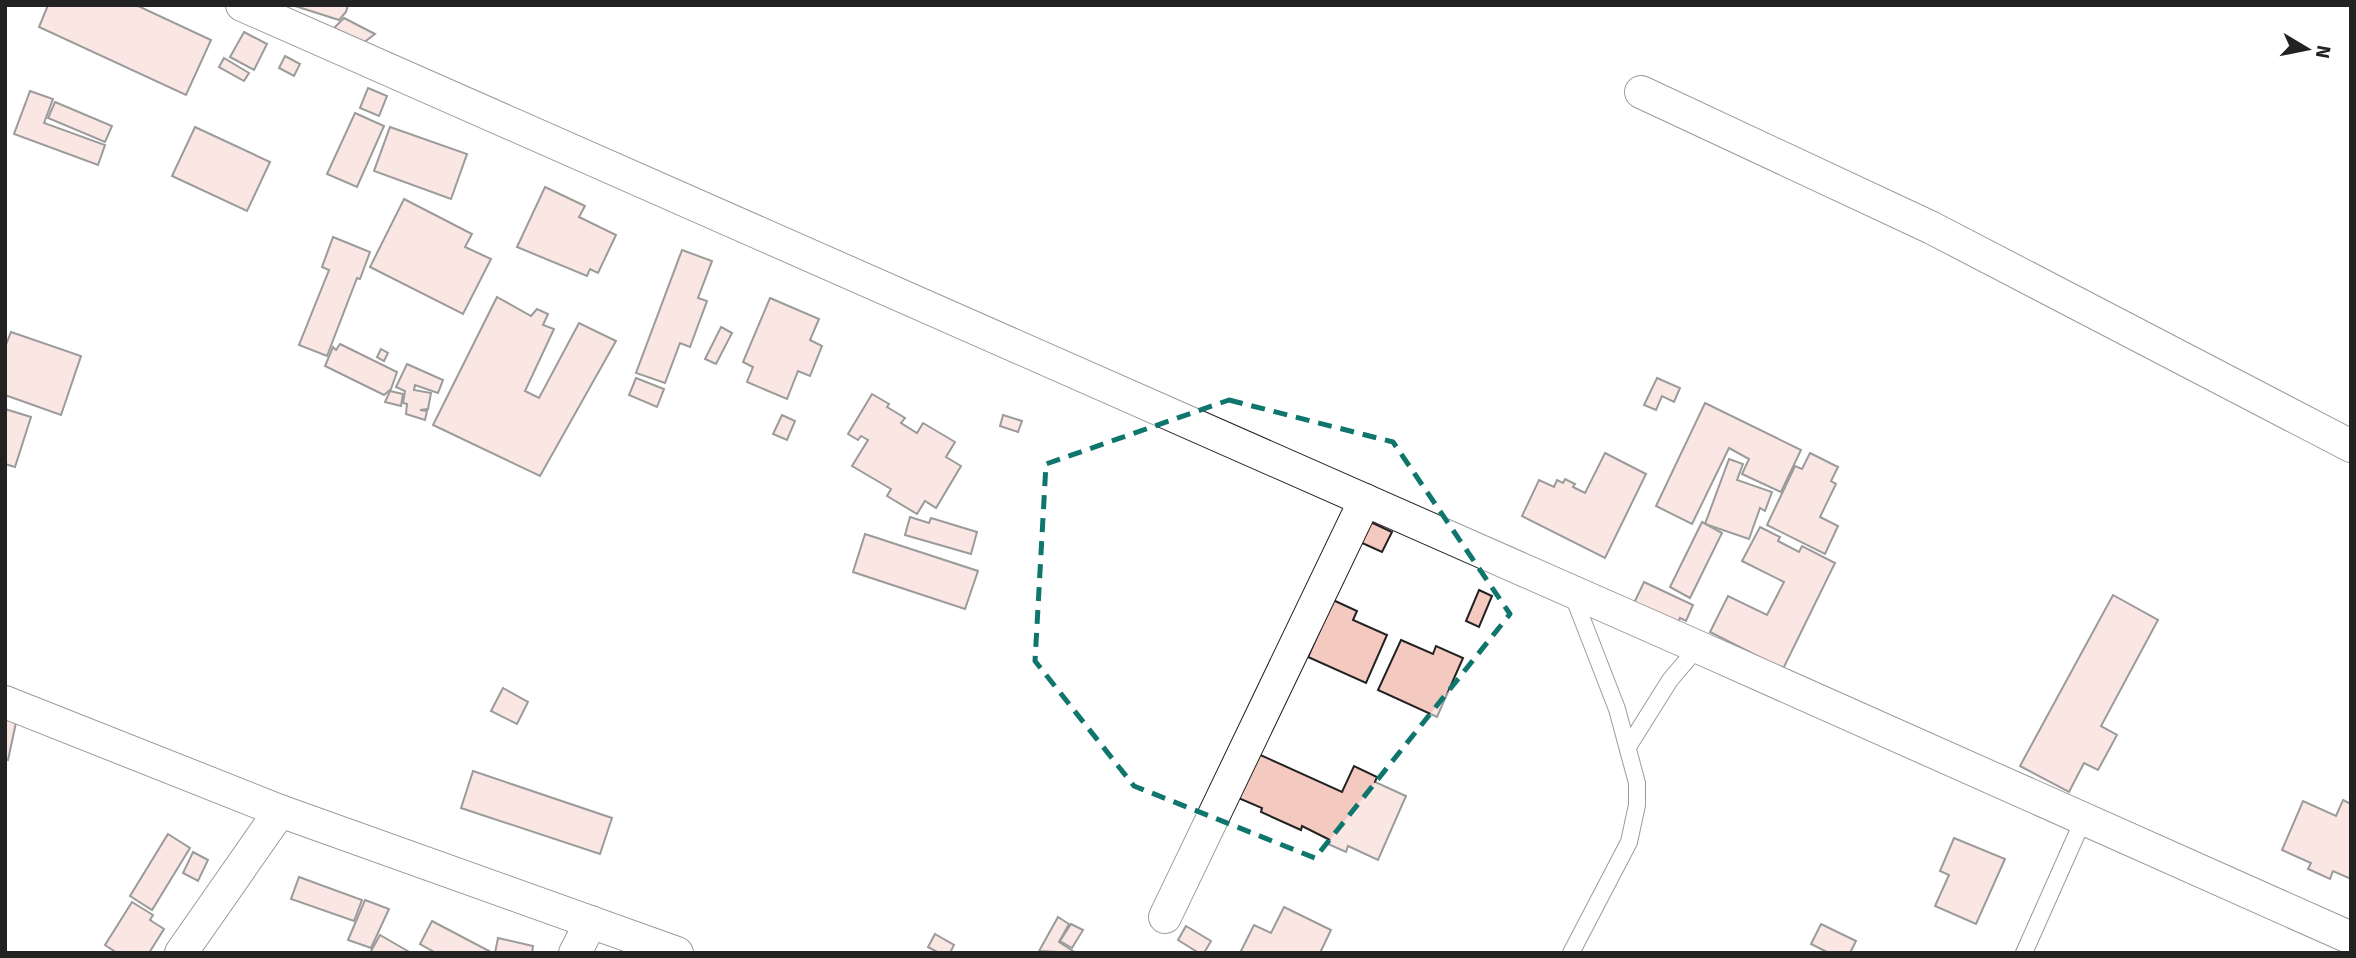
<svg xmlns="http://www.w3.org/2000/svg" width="2356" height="958" viewBox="0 0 2356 958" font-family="Signika,sans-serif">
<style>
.building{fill:#f3c9c0;stroke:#222;stroke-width:2}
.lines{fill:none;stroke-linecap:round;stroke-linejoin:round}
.lane-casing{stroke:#222;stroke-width:18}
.street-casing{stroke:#222;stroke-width:34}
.lane{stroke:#fff;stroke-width:16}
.street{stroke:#fff;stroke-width:32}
.marked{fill:none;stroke:#0f766e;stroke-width:5;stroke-dasharray:14 9;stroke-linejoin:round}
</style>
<rect width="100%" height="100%" fill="#fff"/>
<g class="building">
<path d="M48,5H136L211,40L186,95L39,27Z"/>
<path d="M292,5H348L346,12L339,20Z"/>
<path d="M344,18L375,34L363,43L334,28Z"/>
<path d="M244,32L267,44L254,70L230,57Z"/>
<path d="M285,56L300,64L294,76L279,68Z"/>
<path d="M224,58L249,73L244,81L219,67Z"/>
<path d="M368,88L387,96L379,116L360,108Z"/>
<path d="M30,91L53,99L44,123L105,145L98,165L14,134Z"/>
<path d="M55,102L112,126L105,142L48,118Z"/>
<path d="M355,113L384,126L357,187L327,174Z"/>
<path d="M195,127L270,162L247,211L172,176Z"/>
<path d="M390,127L467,154L451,199L374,171Z"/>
<path d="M545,187L585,206L579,217L616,235L598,273L590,269L587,276L517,247Z"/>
<path d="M404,199L472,234L465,247L491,259L463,314L370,267Z"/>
<path d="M333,237L370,252L360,279L357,278L327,356L299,345L329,270L322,267Z"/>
<path d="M682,250L712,261L698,298L707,301L690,347L680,343L665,383L636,373Z"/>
<path d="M497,297L531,316L537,309L548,314L543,325L554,329L525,391L539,398L579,323L616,341L540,476L433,425Z"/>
<path d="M770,298L819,319L810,340L822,346L810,376L798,371L787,399L747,382L753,367L743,362Z"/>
<path d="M721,327L732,333L716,364L705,359Z"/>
<path d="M11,332L81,356L61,415L5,395V347Z"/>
<path d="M340,344L397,372L391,389L384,395L325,366L333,347L336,350Z"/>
<path d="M381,349L388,353L384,361L377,357Z"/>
<path d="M407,364L443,380L438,393L415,385L414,390L431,393L428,409L420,410L427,411L425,420L406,414L407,404L403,403L405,391L396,387Z"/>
<path d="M636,378L664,389L657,407L629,395Z"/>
<path d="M1657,378L1680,388L1674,402L1662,396L1656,410L1644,405Z"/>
<path d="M390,391L403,394L401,406L385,402Z"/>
<path d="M872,394L889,404L887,407L905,418L901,423L917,433L923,423L955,442L946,457L961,466L936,508L925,501L917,514L887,496L891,489L852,466L868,440L861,436L858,440L848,434Z"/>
<path d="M1705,403L1801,450L1781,492L1742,474L1749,459L1729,448L1692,524L1656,506Z"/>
<path d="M5,409L31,417L15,467L5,464Z"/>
<path d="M782,415L795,421L787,440L773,434Z"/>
<path d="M1003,415L1022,421L1018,432L1000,426Z"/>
<path d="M1605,453L1646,474L1605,558L1522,516L1539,480L1554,487L1557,480L1563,483L1565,479L1575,484L1573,487L1585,493Z"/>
<path d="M1810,453L1838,467L1831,481L1836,484L1820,517L1838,526L1825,554L1767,525L1795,466L1802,469Z"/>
<path d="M1729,459L1743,464L1737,480L1772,492L1765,511L1760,508L1749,539L1705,524Z"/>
<path d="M910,517L929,523L931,518L977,532L971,554L905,535Z"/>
<path d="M1362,518L1392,532L1382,552L1351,538Z"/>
<path d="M1702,522L1722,533L1690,598L1670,587Z"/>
<path d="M1760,527L1780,537L1778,541L1799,552L1802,546L1835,563L1783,669L1710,632L1728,596L1767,615L1784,582L1742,561Z"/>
<path d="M865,534L978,571L965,609L853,572Z"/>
<path d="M1644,582L1693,605L1686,621L1680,618L1678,623L1634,603Z"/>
<path d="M1479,590L1492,596L1479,627L1466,621Z"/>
<path d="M2113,595L2158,620L2101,726L2117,735L2098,770L2084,763L2069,792L2020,766Z"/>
<path d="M1333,600L1357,611L1353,620L1387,635L1366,683L1308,657Z"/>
<path d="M1401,640L1433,654L1436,646L1463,658L1437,717L1378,690Z"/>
<path d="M503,688L528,702L517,724L491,711Z"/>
<path d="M5,715L17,718L8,760L5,759Z"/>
<path d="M1256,753L1342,792L1354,766L1377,777L1375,782L1406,796L1378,860L1348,846L1346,852L1328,844L1330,840L1302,826L1301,830L1261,812L1262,808L1236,797Z"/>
<path d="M473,771L612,818L600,854L461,808Z"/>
<path d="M2343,800L2351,804V879L2333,871L2330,879L2308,869L2311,863L2282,850L2303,801L2336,816Z"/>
<path d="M168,834L190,848L152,910L130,896Z"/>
<path d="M1954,838L2005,859L1976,924L1935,906L1949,875L1940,871Z"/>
<path d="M193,852L208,860L198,881L183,873Z"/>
<path d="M299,877L362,900L354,921L291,899Z"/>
<path d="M365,900L389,909L371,948L348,940Z"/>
<path d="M132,902L153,915L150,920L164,929L149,953H117L105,945Z"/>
<path d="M1284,907L1331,930L1320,953H1240L1254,925L1271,933Z"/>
<path d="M1058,917L1069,924L1059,942L1076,953L1039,951Z"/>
<path d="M432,921L491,952L490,953H436L420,944Z"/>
<path d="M1071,924L1083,930L1072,948L1060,941Z"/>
<path d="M1821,924L1856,941L1850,953H1829L1811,944Z"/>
<path d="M1186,926L1211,941L1204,953H1199L1178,940Z"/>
<path d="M935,934L954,945L950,953H939L928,947Z"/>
<path d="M380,935L411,953H370Z"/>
<path d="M498,938L533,946L532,953H495Z"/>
</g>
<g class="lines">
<g class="lane-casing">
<g id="lane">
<path d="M1628,747L1670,680L1698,647"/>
<path d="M1571,953L1629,842L1637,805V783L1617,709L1572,593"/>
<path d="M2024,953L2084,818"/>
</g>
</g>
<g class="street-casing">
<g id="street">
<path d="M242,5L1698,647L2351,938"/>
<path d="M1641,92L1932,228L2351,446"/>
<path d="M5,702L280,811L677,953"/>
<path d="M1165,917L1365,500"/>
<path d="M181,953L280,811"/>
<path d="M575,953L591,922"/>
</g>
</g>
<use href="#lane" class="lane"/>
<use href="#street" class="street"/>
</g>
<path d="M0 0H2356V958H0ZM1229,400L1393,442L1510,614L1315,858L1134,786L1035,661L1046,464Z" fill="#fff" fill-opacity=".55" fill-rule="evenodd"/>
<path class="marked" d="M1229,400L1393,442L1510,614L1315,858L1134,786L1035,661L1046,464Z"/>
<rect width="2356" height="958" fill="none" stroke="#222222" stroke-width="14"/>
<g transform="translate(2307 49) rotate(100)" stroke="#ffffff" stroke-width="5" paint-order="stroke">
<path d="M0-5L12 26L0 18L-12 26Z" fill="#222222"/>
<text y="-10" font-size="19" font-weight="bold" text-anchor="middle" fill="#222222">N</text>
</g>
</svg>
